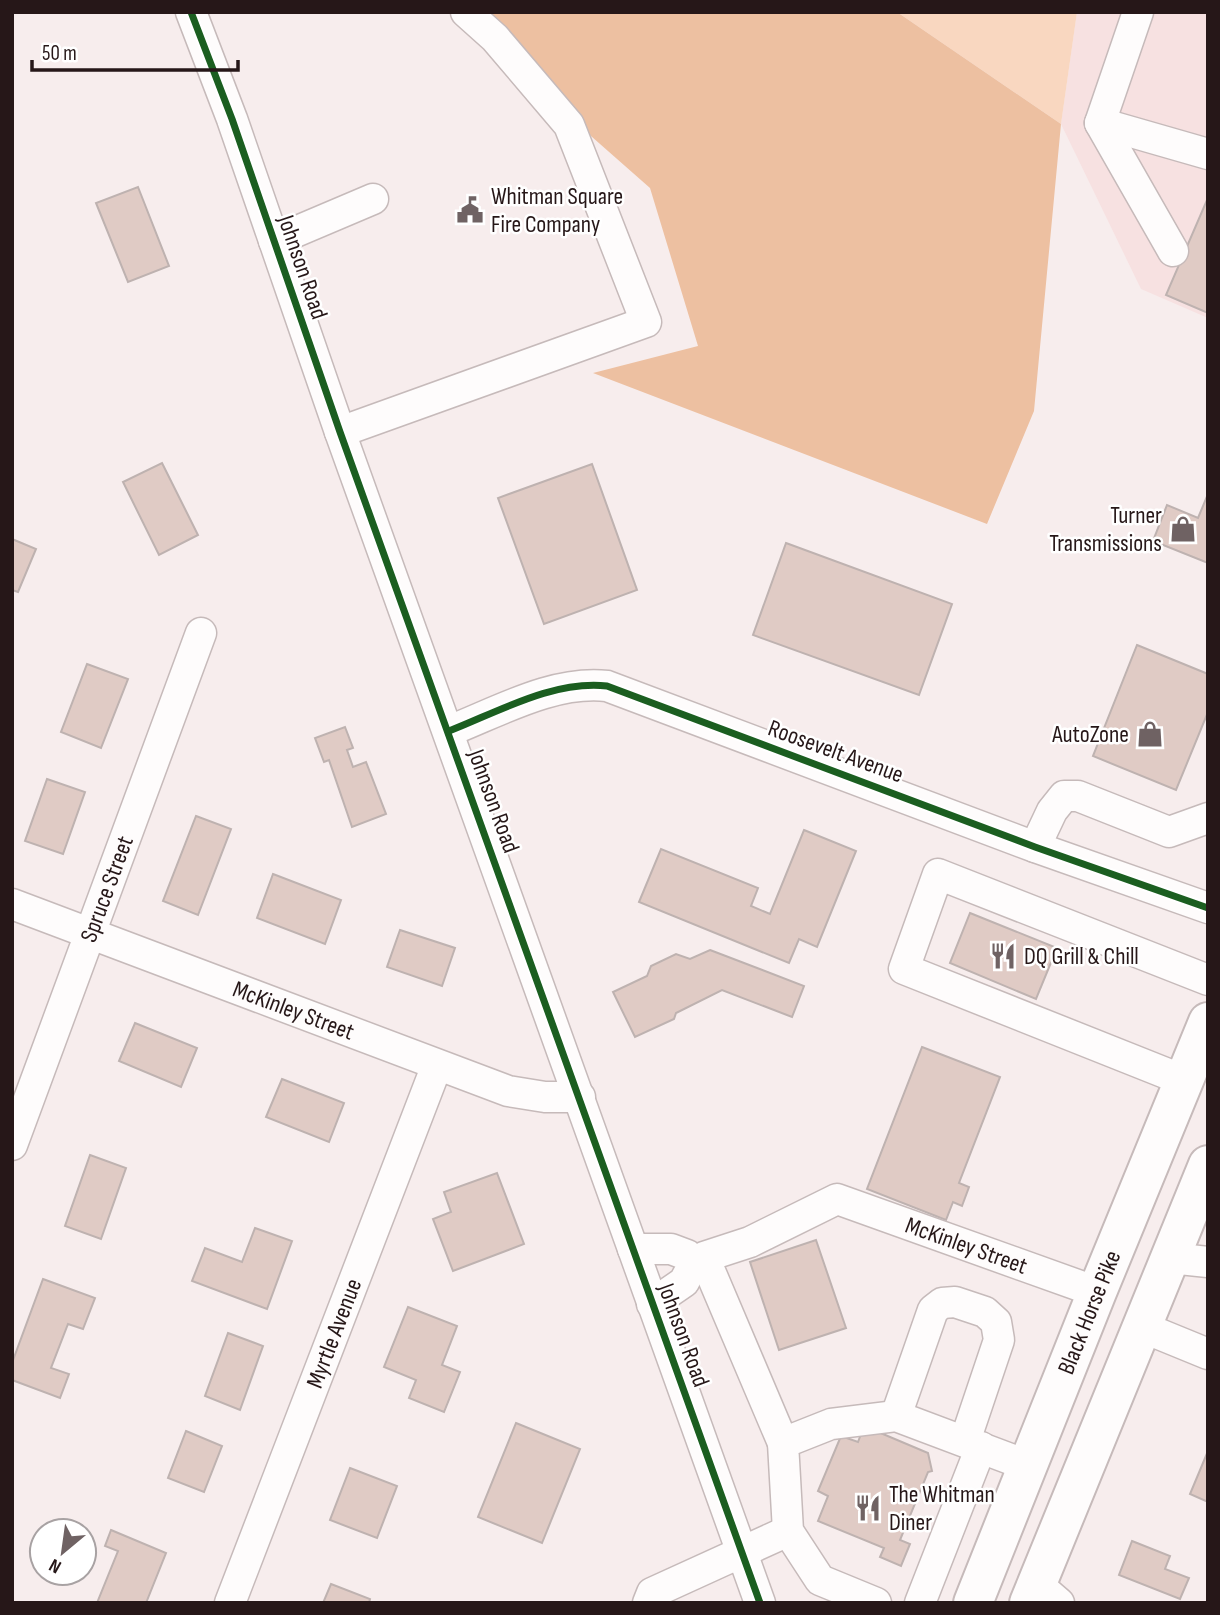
<svg xmlns="http://www.w3.org/2000/svg" width="1220" height="1615" viewBox="0 0 1220 1615" font-family="'Sofia Sans Condensed',sans-serif">
<style>
.built{fill:#f7e1e1}
.green{fill:#f9d7c0}
.forest{fill:#edc0a1}
.building{fill:#e0cbc5;stroke:#beb2b0;stroke-width:2}
.lines{fill:none;stroke-linecap:round;stroke-linejoin:round}
.minor-casing{stroke:#c6baba;stroke-width:33}
.highway-casing{stroke:#c6baba;stroke-width:42}
.minor{stroke:#fefcfc;stroke-width:30}
.highway{stroke:#fefcfc;stroke-width:38}
.cycleway-casing{stroke:#fff;stroke-width:11}
.cycleway{stroke:#1b5e20;stroke-width:7}
.labels{text-anchor:middle;stroke-width:5;stroke-linejoin:round;paint-order:stroke}
.poi-label{font-size:24px;fill:#261718;stroke:#fff;text-anchor:start}
.street-label{font-size:24px;fill:#261718;stroke:#fff}
</style>
<rect width="100%" height="100%" fill="#f7eded"/>
<path class="built" d="M1077,12H1208V318L1141,289L1061,124Z"/>
<path class="green" d="M897,12H1077L1061,124Z"/>
<path class="forest" d="M450,12H897L1061,124L1034,411L987,524L593,373L698,346L650,188Z"/>
<g class="building">
<path d="M138,187L169,266L128,282L96,203Z"/>
<path d="M1207,200H1208V313L1166,295Z"/>
<path d="M162,463L198,535L159,555L123,482Z"/>
<path d="M592,464L637,590L544,624L498,498Z"/>
<path d="M1208,494V563L1153,541L1167,505L1198,518Z"/>
<path d="M12,539L36,549L18,592L12,590Z"/>
<path d="M786,543L952,604L919,695L753,635Z"/>
<path d="M1137,645L1208,674V712L1176,790L1093,756Z"/>
<path d="M87,664L128,679L101,748L61,732Z"/>
<path d="M345,727L353,748L347,750L353,767L366,762L386,814L352,827L329,760L324,762L315,738Z"/>
<path d="M47,779L85,792L63,854L25,841Z"/>
<path d="M196,816L231,829L198,915L163,901Z"/>
<path d="M804,830L856,851L817,947L799,939L789,963L639,902L661,849L758,888L751,906L770,914Z"/>
<path d="M273,874L341,900L325,944L257,918Z"/>
<path d="M970,913L1057,948L1036,999L950,963Z"/>
<path d="M400,930L455,948L442,986L387,967Z"/>
<path d="M710,950L804,986L792,1017L722,990L676,1013L674,1019L635,1037L613,992L647,976L651,966L676,954L690,959Z"/>
<path d="M135,1023L197,1048L181,1087L119,1061Z"/>
<path d="M922,1047L1000,1077L959,1183L969,1187L962,1206L953,1202L946,1220L867,1189Z"/>
<path d="M282,1079L344,1103L329,1142L266,1117Z"/>
<path d="M90,1155L126,1168L101,1239L65,1226Z"/>
<path d="M497,1173L524,1244L453,1271L433,1219L451,1212L444,1192Z"/>
<path d="M255,1228L292,1241L267,1309L192,1281L205,1248L242,1262Z"/>
<path d="M816,1240L846,1328L779,1350L750,1262Z"/>
<path d="M43,1279L95,1298L83,1329L68,1324L51,1368L69,1374L60,1398L12,1380V1363Z"/>
<path d="M408,1307L457,1326L442,1365L460,1372L444,1412L409,1398L416,1380L384,1367Z"/>
<path d="M228,1333L263,1346L240,1410L205,1396Z"/>
<path d="M516,1423L580,1449L542,1543L478,1517Z"/>
<path d="M864,1426L928,1453L932,1471L928,1472L900,1540L910,1544L901,1566L880,1557L884,1548L818,1521L828,1496L818,1491L841,1436L858,1442Z"/>
<path d="M186,1431L222,1446L204,1492L168,1478Z"/>
<path d="M1208,1451V1502L1190,1494Z"/>
<path d="M350,1468L397,1486L377,1538L330,1520Z"/>
<path d="M111,1530L166,1553L146,1603H97L118,1551L105,1546Z"/>
<path d="M1132,1541L1170,1556L1165,1569L1189,1578L1180,1599L1119,1575Z"/>
<path d="M331,1584L370,1599L369,1603H323Z"/>
</g>
<g class="lines">
<g class="minor-casing">
<g id="minor">
<path d="M191,12L232,119L340,432L760,1603"/>
<path d="M1138,12L1100,123L1173,251"/>
<path d="M1100,123L1208,154"/>
<path d="M274,241L373,199"/>
<path d="M340,432L646,322L569,125L495,38L466,12"/>
<path d="M449,731C498,712 553,680 607,686L1035,847L1208,908"/>
<path d="M1035,847L1052,811L1064,796H1078L1169,832L1208,818"/>
<path id="s1" d="M12,904L508,1091L545,1097H580"/>
<path d="M1183,1080L904,969L938,874L1208,980"/>
<path id="s2" d="M12,1145L201,633"/>
<path d="M633,1249H671L687,1255L692,1267L684,1282L652,1304"/>
<path d="M1170,1258L1208,1262"/>
<path d="M1142,1327L1208,1354"/>
<path d="M896,1416L933,1310L942,1303L955,1302L985,1312L996,1322L999,1340L965,1441"/>
<path id="s3" d="M783,1443L704,1257L750,1242L837,1199L1097,1292"/>
<path d="M1037,1584L1059,1603"/>
<path id="s4" d="M230,1603L437,1065"/>
<path d="M648,1603L652,1593L788,1531"/>
<path d="M876,1603L820,1580L788,1531L783,1443L831,1424L896,1416L1029,1466"/>
<path d="M920,1603L981,1447"/>
</g>
</g>
<g class="highway-casing">
<g id="highway">
<path id="s5" d="M973,1603L1097,1292L1208,1022"/>
<path d="M1029,1603L1208,1165"/>
</g>
</g>
<use href="#minor" class="minor"/>
<use href="#highway" class="highway"/>
<g class="cycleway-casing">
<g id="cycleway">
<path d="M191,12L232,119L340,432L760,1603"/>
<path d="M449,731C498,712 553,680 607,686L1035,847L1208,908"/>
</g>
</g>
<use href="#cycleway" class="cycleway"/>
</g>
<defs>
<g id="civic-bare" transform="scale(2.1)"><path d="M-.6-6.5H3V-4.5H.6V-3L4-1V1h2V6H-6V1h2V-1L-.6-3ZM-1.2 2.5V6h2.4V2.5Z" fill="#6f6263" stroke="#fff" stroke-width="2.5" paint-order="stroke"/></g>
<g id="shop-bare" transform="scale(2.1)"><path d="M-5-2.5h2.3a2.7 3.5 0 0 1 5.4 0H5L5.5 6h-11ZM-1.5-2.5h3a1.5 2.3 0 0 0-3 0Z" fill="#6f6263" stroke="#fff" stroke-width="2.5" paint-order="stroke"/></g>
<g id="restaurant-bare" transform="scale(2.1)"><path d="M-5-6h1v4h1v-4h1v4h1v-4h1v5L-1.5 .5V6h-2V.5L-5-1ZM5-6V6H3V1.5H1.5Q1.5-4 5-6Z" fill="#6f6263" stroke="#fff" stroke-width="2.5" paint-order="stroke"/></g>
</defs>
<g fill-rule="evenodd">
<use href="#civic-bare" x="470" y="210"/>
<use href="#shop-bare" x="1183" y="529"/>
<use href="#shop-bare" x="1150" y="734"/>
<use href="#restaurant-bare" x="1003" y="956"/>
<use href="#restaurant-bare" x="868" y="1508"/>
</g>
<g class="labels">
<g class="poi-label">
<text x="491" y="204">Whitman Square<tspan x="491" dy="28">Fire Company</tspan></text>
<text x="1162" y="523" text-anchor="end">Turner<tspan x="1162" dy="28">Transmissions</tspan></text>
<text x="1129" y="742" text-anchor="end">AutoZone</text>
<text x="1024" y="964">DQ Grill &amp; Chill</text>
<text x="889" y="1502">The Whitman<tspan x="889" dy="28">Diner</tspan></text>
</g>
<g class="street-label">
<text transform="translate(303 267) rotate(71)" y="8">Johnson Road</text>
<text transform="translate(836 751) rotate(20)" y="8">Roosevelt Avenue</text>
<text transform="translate(494 801) rotate(70)" y="8">Johnson Road</text>
<text dy="8" stroke="none"><textPath href="#s2" startOffset="273">Spruce Street</textPath></text>
<text dy="8" stroke="none"><textPath href="#s1" startOffset="301">McKinley Street</textPath></text>
<text dy="8" stroke="none"><textPath href="#s3" startOffset="485">McKinley Street</textPath></text>
<text dy="8" stroke="none"><textPath href="#s5" startOffset="313">Black Horse Pike</textPath></text>
<text dy="8" stroke="none"><textPath href="#s4" startOffset="289">Myrtle Avenue</textPath></text>
<text transform="translate(684 1335) rotate(70)" y="8">Johnson Road</text>
</g>
</g>
<rect width="1220" height="1615" fill="none" stroke="#261718" stroke-width="28"/>
<g transform="translate(63 1552) rotate(209)"><circle r="33" fill="#ffffff" stroke="#a8a2a3" stroke-width="2"/>
<path d="M0-5L12 26L0 18L-12 26Z" fill="#6f6263"/>
<text y="-10" font-size="19" font-weight="bold" text-anchor="middle" fill="#261718">N</text>
</g>
<path d="M32 60v10h206v-10" fill="none" stroke="#261718" stroke-width="3.5"/>
<text x="42" y="60" font-size="21" fill="#261718" stroke="#ffffff" stroke-width="5" paint-order="stroke">50 m</text>
</svg>
